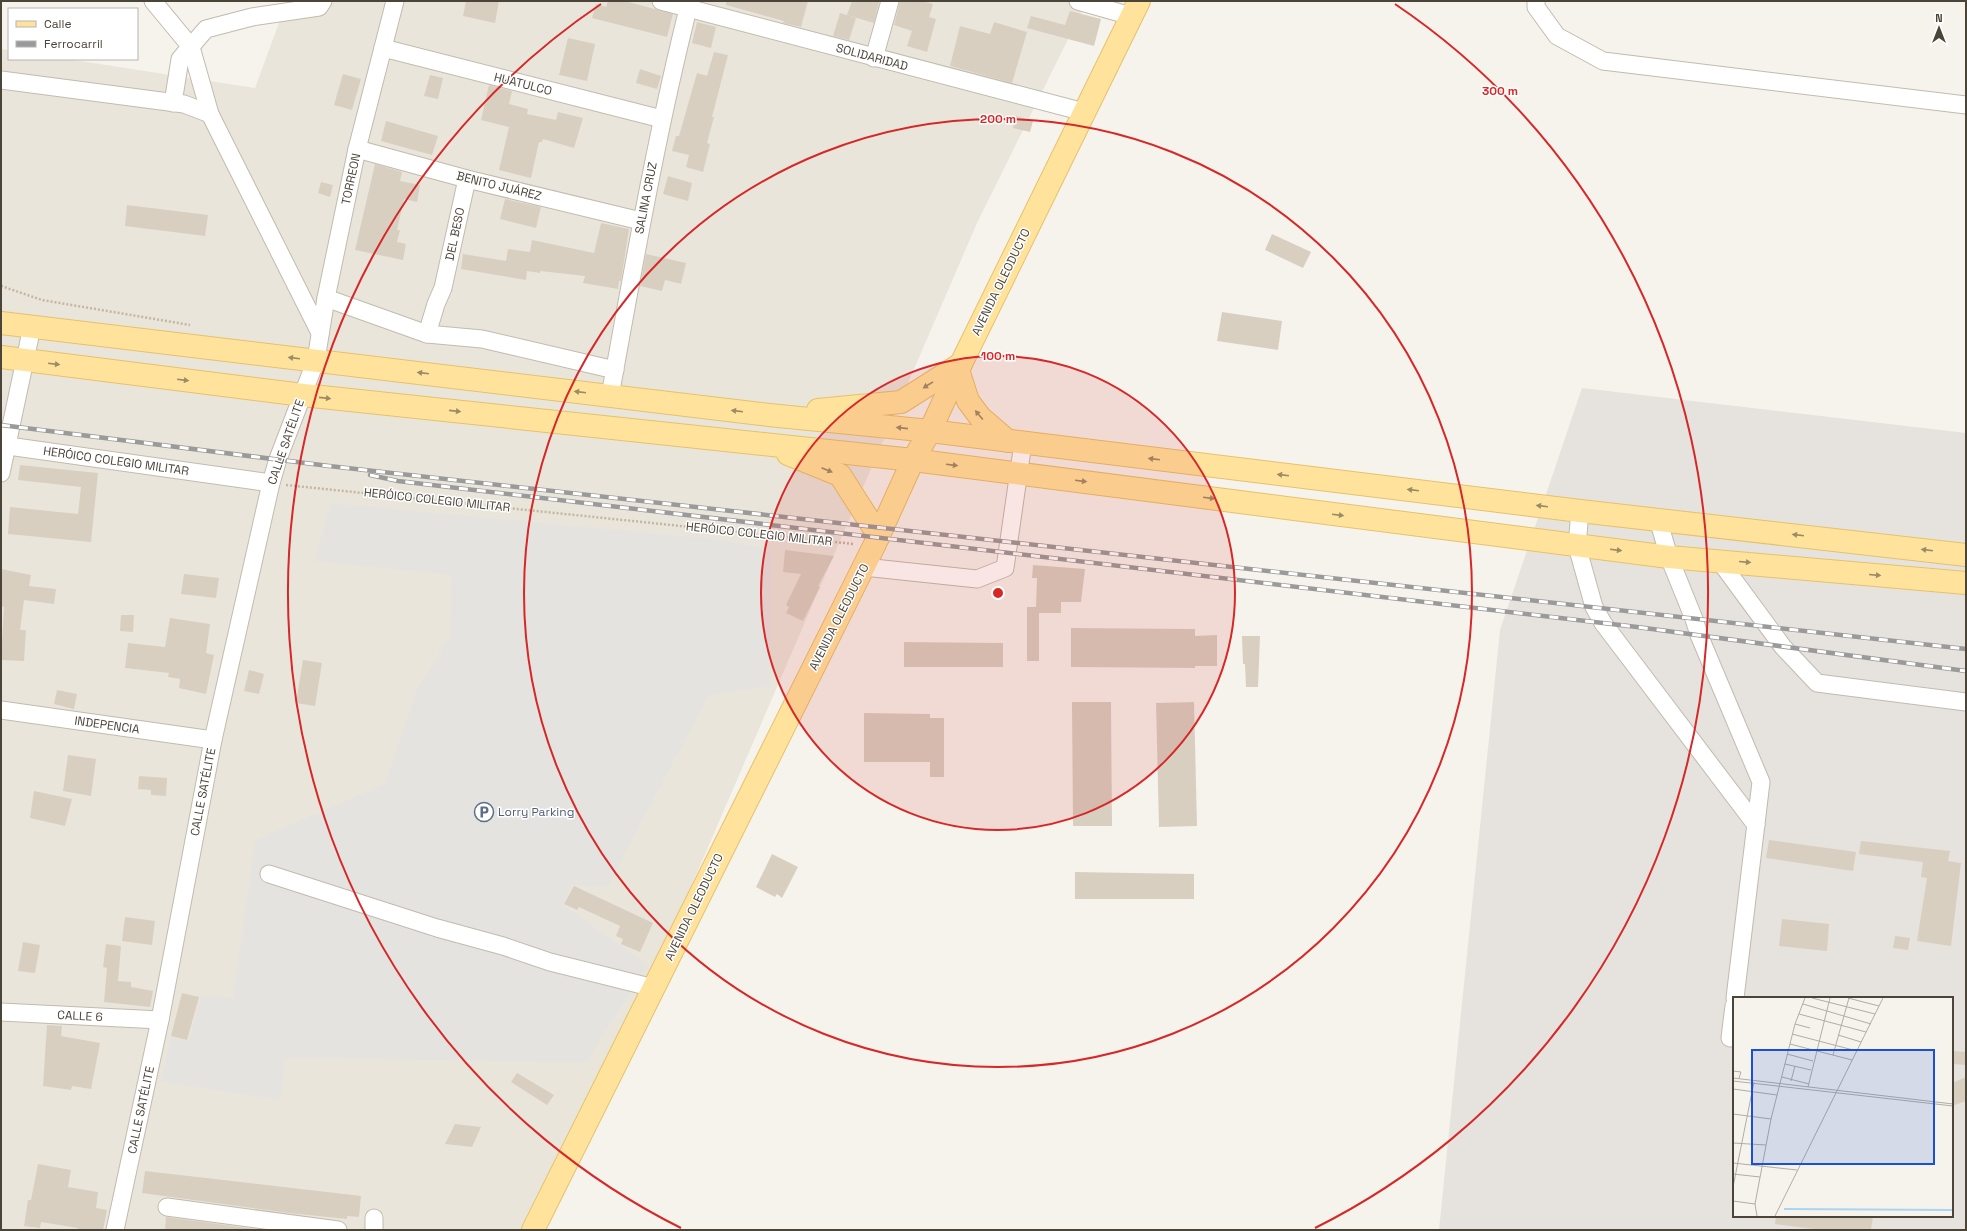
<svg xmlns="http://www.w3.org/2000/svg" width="1967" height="1231" viewBox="0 0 1967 1231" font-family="'Space Grotesk',sans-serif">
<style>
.residential{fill:#eae5da}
.industrial{fill:#e6e2dd;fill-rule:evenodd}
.parking{fill:#e5e3e0}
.building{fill:#d8cfc1}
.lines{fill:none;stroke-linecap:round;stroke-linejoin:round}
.minor-casing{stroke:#c2bbae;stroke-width:19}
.major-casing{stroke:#e6c16a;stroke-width:24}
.path{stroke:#c4b79f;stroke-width:2.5;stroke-dasharray:2 2;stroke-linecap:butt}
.minor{stroke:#fff;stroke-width:17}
.major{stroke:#ffe39c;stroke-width:22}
.rail-casing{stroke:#9a9a9a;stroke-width:4.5}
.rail{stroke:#fff;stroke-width:3;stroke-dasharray:9;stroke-linecap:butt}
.oneway{fill:#9c8c66}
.ring{fill:none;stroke:#d62828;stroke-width:2}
.labels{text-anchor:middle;stroke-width:3;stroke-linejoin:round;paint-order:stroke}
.street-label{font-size:12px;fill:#4b4439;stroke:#fff}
.service-label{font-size:12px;fill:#4e5e75;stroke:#fff;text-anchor:start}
.inset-river{fill:none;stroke:#a9d4f2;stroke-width:2}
.inset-road{fill:none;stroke:#b2ada4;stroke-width:1}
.view{fill:#1d4ed8;fill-opacity:0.15;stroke:#1d4ed8;stroke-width:2}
.inset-edge{fill:none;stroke:#4b4439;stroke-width:2}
.centre{fill:#d62828;stroke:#fff;stroke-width:2}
.ring-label{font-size:12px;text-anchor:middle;font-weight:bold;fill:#d62828;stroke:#fff;stroke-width:3;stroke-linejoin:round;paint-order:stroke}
</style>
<rect width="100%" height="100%" fill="#f6f3ec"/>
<path class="residential" d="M287,1H1087L977,223L543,1230H1V49L9,50V59H67L255,88Z"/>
<path class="industrial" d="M1582,388L1966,433V1230H1439L1500,630ZM1734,998H1952V1216H1734Z"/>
<path class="parking" d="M330,503L724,540L771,550L770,686L709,695L607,887L571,885L563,905L648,965L586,1062L285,1058L280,1100L161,1082L171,1037L189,1041L201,995L233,998L255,840L385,784L417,689L450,636L451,575L315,561Z"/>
<g class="building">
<path d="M466,1H499L495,23L463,16Z"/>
<path d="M608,1H625L673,14L667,37L592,18L596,4L606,7Z"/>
<path d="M726,1H808L801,27L783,23L784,21L726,5Z"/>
<path d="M852,1L879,2L874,23L847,15Z"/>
<path d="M900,1H922L933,4L929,17L936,19L927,52L907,46L912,31L894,25Z"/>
<path d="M1070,11L1101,19L1094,46L1027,28L1031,16L1065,25Z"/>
<path d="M840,13L856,18L849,40L833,36Z"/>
<path d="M697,22L716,27L711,48L692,43Z"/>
<path d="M994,22L1027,32L1012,83L950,66L960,26L990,34Z"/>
<path d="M568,38L595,44L587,81L559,75Z"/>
<path d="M714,52L728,55L712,117H714L707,143L710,144L703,172L686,167L689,155L672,151L676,136H679L697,73L707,76Z"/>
<path d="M640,69L661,76L657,89L636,83Z"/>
<path d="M343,74L361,79L352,110L334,105Z"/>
<path d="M430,75L443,78L438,99L424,96Z"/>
<path d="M489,85L512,91L509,104L528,109L527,114L556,120L558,112L583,118L574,148L543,139L542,142H539L531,178L499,170L509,127L481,120Z"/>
<path d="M1016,116L1033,121L1030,132L1013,128Z"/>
<path d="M386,121L438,136L432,155L381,141Z"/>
<path d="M375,164L402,172L400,181L420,185L417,202L404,199L397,230H400L397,242L406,244L403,260L355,250Z"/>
<path d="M668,176L692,183L688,201L663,194Z"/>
<path d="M321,182L333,185L330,197L318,193Z"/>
<path d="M505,199L541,207L536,228L500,219Z"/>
<path d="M127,205L208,215L205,236L125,226Z"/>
<path d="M601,223L629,229L621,281H619L618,289L583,283L585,276L540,271V273L527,271L526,280L461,269L463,254L506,261L508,249L530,252L532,240L594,253Z"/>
<path d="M1272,234L1311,252L1303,268L1265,250Z"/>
<path d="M646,254L686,263L681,284L665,280L662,291L640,286Z"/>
<path d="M1222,312L1282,321L1278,350L1217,341Z"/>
<path d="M20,465L98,473L91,542L8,534L10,507L78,514L81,487L18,480Z"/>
<path d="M785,550L834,556L818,586L820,587L803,621L786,613L789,607L786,605L801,574L783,572Z"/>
<path d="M1033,565L1085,569L1081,602H1061V613H1039V661H1027V607H1036L1037,578H1032Z"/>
<path d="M1,569L31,575L29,586L56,589L54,604L24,600L20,630H26L24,661L1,660L4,607L1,606Z"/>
<path d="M184,574L219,578L216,598L181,594Z"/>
<path d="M121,615H134L133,632L120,631Z"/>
<path d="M170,618L210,624L206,653L214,655L206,694L179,688L180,679L168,677L169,673L125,668L128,643L165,647Z"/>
<path d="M1071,628L1195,629V636L1217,635V666H1195V668L1071,667Z"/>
<path d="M1242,636H1260L1258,687H1246L1245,664H1243Z"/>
<path d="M904,642L1003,643V667H904Z"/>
<path d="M303,660L322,663L315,706L296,703Z"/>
<path d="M249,670L264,674L259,694L244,691Z"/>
<path d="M57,690L77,694L74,709L54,704Z"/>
<path d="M1072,702H1111L1112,826H1073Z"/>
<path d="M1194,702L1197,826L1159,827L1156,703Z"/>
<path d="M864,713L930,714V718H944V777H930V762H864Z"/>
<path d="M68,755L96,759L91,796L63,791Z"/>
<path d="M139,776L167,778L166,796L151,795V790L138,789Z"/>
<path d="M34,791L72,799L65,826L30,818Z"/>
<path d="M1769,840L1856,852L1853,871L1766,858Z"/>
<path d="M1861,841L1950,851L1948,861L1961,863L1951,946L1917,941L1927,878L1921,877L1923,862L1859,854Z"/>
<path d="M772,854L798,867L782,898L777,894L775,897L756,887Z"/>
<path d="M1075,872L1194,874V899H1075Z"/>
<path d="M574,886L653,923L640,952L621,944L623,939L616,936L620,926L579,907L577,910L564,904Z"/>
<path d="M125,917L155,921L152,945L122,941Z"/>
<path d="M1782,919L1829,924L1827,951L1779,946Z"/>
<path d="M1895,936L1910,938L1908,950L1893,948Z"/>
<path d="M23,942L40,945L35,973L18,971Z"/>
<path d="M106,944L121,946L118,981L131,982V987L153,991L150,1007L104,1002L107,968L103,967Z"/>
<path d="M182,993L199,997L187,1040L171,1036Z"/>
<path d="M47,1025L62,1026L61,1036L100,1043L91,1089L72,1086L71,1090L43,1086Z"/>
<path d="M1952,1051L1966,1052V1065L1952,1064Z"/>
<path d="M517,1073L554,1095L547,1105L511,1082Z"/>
<path d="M1966,1077V1101L1952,1106V1083Z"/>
<path d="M455,1124L481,1127L472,1147L445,1144Z"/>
<path d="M38,1164L71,1170L68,1187L98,1192L96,1208L107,1210L103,1230H77L78,1228L41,1222L40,1228L24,1226L28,1200H31Z"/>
<path d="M145,1171L361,1196L359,1217L347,1216V1219L289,1213L142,1193Z"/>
<path d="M1776,1216H1873L1871,1230H1822L1775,1224Z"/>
<path d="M166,1217L255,1229L254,1230H165Z"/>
</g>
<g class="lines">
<g class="minor-casing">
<g id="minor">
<path d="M153,1L191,47L210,114"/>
<path d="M661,1L1084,112"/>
<path d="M1078,1L1131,16"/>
<path d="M1536,1V7L1557,36L1603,61L1966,105"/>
<path d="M383,48L662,119"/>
<path d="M874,58L890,1"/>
<path d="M1,80L184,104L210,114L320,333"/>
<path d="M173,103L180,59L206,29L252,17L319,7L323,1"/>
<path d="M357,149L467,179L641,221"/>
<path d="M326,298L427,334L482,339L615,370"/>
<path d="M427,334L436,304L443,288L467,179"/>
<path d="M610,396C634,264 657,131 690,1"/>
<path d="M1,445L271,483"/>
<path d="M1,473L32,327"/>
<path d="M1580,511L1577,546L1594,607L1603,623L1756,825"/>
<path d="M1658,519L1669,557L1694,619L1699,635L1761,782L1735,998"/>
<path d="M1719,560L1783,647L1817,683L1966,702"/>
<path d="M864,567L977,579L1005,568L1023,443"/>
<path d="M1,710L213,740"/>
<path d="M269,874L437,928L503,946L550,962L654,988"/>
<path d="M1,1012L160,1020"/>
<path d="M1730,1038L1734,1006"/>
<path d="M167,1207L338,1230"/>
<path d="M115,1230L160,1020L213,740L271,483L278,459L316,360L326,298L357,149L395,1"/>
<path d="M374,1230V1218"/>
</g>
</g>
<g class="major-casing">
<g id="major">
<path d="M1,323L769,415L930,431L1580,511L1966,555"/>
<path d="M1,357L303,395L913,460L1669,557L1966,583"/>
<path d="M958,370L968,401L980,417L1008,441"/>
<path d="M818,410L901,402L961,364"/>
<path d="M788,454L840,475L879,536"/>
<path d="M533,1230L874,546L913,460L930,431L958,370L1139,1"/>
</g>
</g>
<g class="path">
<path d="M1,286L42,300L190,325"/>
<path d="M286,485L854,544"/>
</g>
<use href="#minor" class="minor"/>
<use href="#major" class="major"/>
<g class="rail-casing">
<g id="rail">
<path d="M1,425L329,466L1966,649"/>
<path d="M370,475L398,481L1637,627L1966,671"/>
</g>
</g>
<use href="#rail" class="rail"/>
</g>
<defs><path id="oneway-solid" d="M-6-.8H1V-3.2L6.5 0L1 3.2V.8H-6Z"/></defs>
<g class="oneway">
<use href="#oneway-solid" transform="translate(294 358) rotate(-173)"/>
<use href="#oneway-solid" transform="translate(54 364) rotate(7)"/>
<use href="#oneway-solid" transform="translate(423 373) rotate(-173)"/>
<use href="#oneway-solid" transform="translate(183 380) rotate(7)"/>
<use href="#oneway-solid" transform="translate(928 385) rotate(148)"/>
<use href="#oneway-solid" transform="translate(580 392) rotate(-173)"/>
<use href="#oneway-solid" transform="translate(325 398) rotate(6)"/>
<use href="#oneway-solid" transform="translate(455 411) rotate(6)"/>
<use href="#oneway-solid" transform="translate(737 411) rotate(-173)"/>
<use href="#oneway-solid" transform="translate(979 415) rotate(-130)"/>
<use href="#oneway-solid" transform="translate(902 428) rotate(-174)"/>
<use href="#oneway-solid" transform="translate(1154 459) rotate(-173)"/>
<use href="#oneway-solid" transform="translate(952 465) rotate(7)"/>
<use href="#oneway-solid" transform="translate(827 470) rotate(23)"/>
<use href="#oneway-solid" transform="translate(1283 475) rotate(-173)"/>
<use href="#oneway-solid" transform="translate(1081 481) rotate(7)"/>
<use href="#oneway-solid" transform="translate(1413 490) rotate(-173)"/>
<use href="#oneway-solid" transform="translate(1209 498) rotate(7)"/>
<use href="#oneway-solid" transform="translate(1542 506) rotate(-173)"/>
<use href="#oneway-solid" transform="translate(1338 515) rotate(7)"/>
<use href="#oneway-solid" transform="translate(1798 535) rotate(-173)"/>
<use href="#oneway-solid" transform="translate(1616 550) rotate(7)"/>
<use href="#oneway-solid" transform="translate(1927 550) rotate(-173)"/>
<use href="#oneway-solid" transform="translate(1745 562) rotate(5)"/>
<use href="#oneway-solid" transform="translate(1875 575) rotate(5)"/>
</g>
<circle cx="998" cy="593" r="237" fill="#d62828" fill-opacity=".12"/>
<g class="ring">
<circle cx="998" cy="593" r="237"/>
<circle cx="998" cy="593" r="474"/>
<path d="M681 1228A710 710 0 0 1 601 4M1395 4A710 710 0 0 1 1315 1228"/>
</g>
<defs>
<g id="parking-ring" transform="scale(1)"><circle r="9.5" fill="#fff" stroke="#5c6f8a" stroke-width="1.5"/><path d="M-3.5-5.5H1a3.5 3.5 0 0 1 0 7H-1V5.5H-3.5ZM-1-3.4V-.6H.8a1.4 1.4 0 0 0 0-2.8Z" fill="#5c6f8a"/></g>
</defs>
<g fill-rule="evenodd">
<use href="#parking-ring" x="484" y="812"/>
</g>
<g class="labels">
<g class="street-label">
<text transform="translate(872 57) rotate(15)" y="4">SOLIDARIDAD</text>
<text transform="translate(523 84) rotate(14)" y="4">HUATULCO</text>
<text transform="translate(351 179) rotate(-78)" y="4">TORREON</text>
<text transform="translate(499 186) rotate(14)" y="4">BENITO JUÁREZ</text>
<text transform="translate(646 198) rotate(-79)" y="4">SALINA CRUZ</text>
<text transform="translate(455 234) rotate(-78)" y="4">DEL BESO</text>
<text transform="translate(1001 282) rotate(-64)" y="4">AVENIDA OLEODUCTO</text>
<text transform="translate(286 442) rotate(-71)" y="4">CALLE SATÉLITE</text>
<text transform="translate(116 461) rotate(8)" y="4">HERÓICO COLEGIO MILITAR</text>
<text transform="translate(437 500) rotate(6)" y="4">HERÓICO COLEGIO MILITAR</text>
<text transform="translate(759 534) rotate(6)" y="4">HERÓICO COLEGIO MILITAR</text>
<text transform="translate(839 617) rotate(-63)" y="4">AVENIDA OLEODUCTO</text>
<text transform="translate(107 725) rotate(8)" y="4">INDEPENCIA</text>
<text transform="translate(203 792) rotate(-79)" y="4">CALLE SATÉLITE</text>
<text transform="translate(694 907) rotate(-64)" y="4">AVENIDA OLEODUCTO</text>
<text transform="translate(80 1016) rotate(3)" y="4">CALLE 6</text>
<text transform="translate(141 1110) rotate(-78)" y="4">CALLE SATÉLITE</text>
</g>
<g class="service-label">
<text x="498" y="816">Lorry Parking</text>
</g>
</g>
<g transform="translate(1733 997)">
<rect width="220" height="220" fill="#f6f3ec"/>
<path class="inset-river" d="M51,212L220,213"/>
<path class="inset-road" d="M79,1L142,17M115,1L146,9M70,7L138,27M66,17L133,35M62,27L77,31M59,37L124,54M105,38L128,45M57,47L119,63M54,57L80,64M100,58L116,1M52,67L78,73M0,74L8,75L6,81M49,80L76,87M0,81L220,107M0,84L220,109M58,84L62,69M75,90L97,1M0,92L44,98M0,117L38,122M0,146L33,148M0,166L64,173M0,177L27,180M0,190L21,85M0,204L22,207M24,219L22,207L38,122L62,27L72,1M42,219L150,1"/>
<path class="view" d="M19,53H201V167H19Z"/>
<rect width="220" height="220" class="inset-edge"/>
</g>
<circle cx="998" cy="593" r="6" class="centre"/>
<g class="ring-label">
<text x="1500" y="95">300 m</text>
<text x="998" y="123">200 m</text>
<text x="998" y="360">100 m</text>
</g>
<rect width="1967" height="1231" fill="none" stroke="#4b4439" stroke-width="4"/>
<rect x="8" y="8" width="130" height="52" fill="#ffffff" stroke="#b7b4b0"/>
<rect x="16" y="21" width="20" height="6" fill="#ffe39c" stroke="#b7b4b0"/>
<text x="44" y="28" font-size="12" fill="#4b4439">Calle</text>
<rect x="16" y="41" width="20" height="6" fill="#9a9a9a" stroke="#b7b4b0"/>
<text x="44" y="48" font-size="12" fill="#4b4439">Ferrocarril</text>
<g transform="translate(1939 28)" stroke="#ffffff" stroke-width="3" paint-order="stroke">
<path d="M0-3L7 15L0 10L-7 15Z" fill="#4b4439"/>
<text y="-6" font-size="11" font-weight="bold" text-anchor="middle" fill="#4b4439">N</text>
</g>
</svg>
